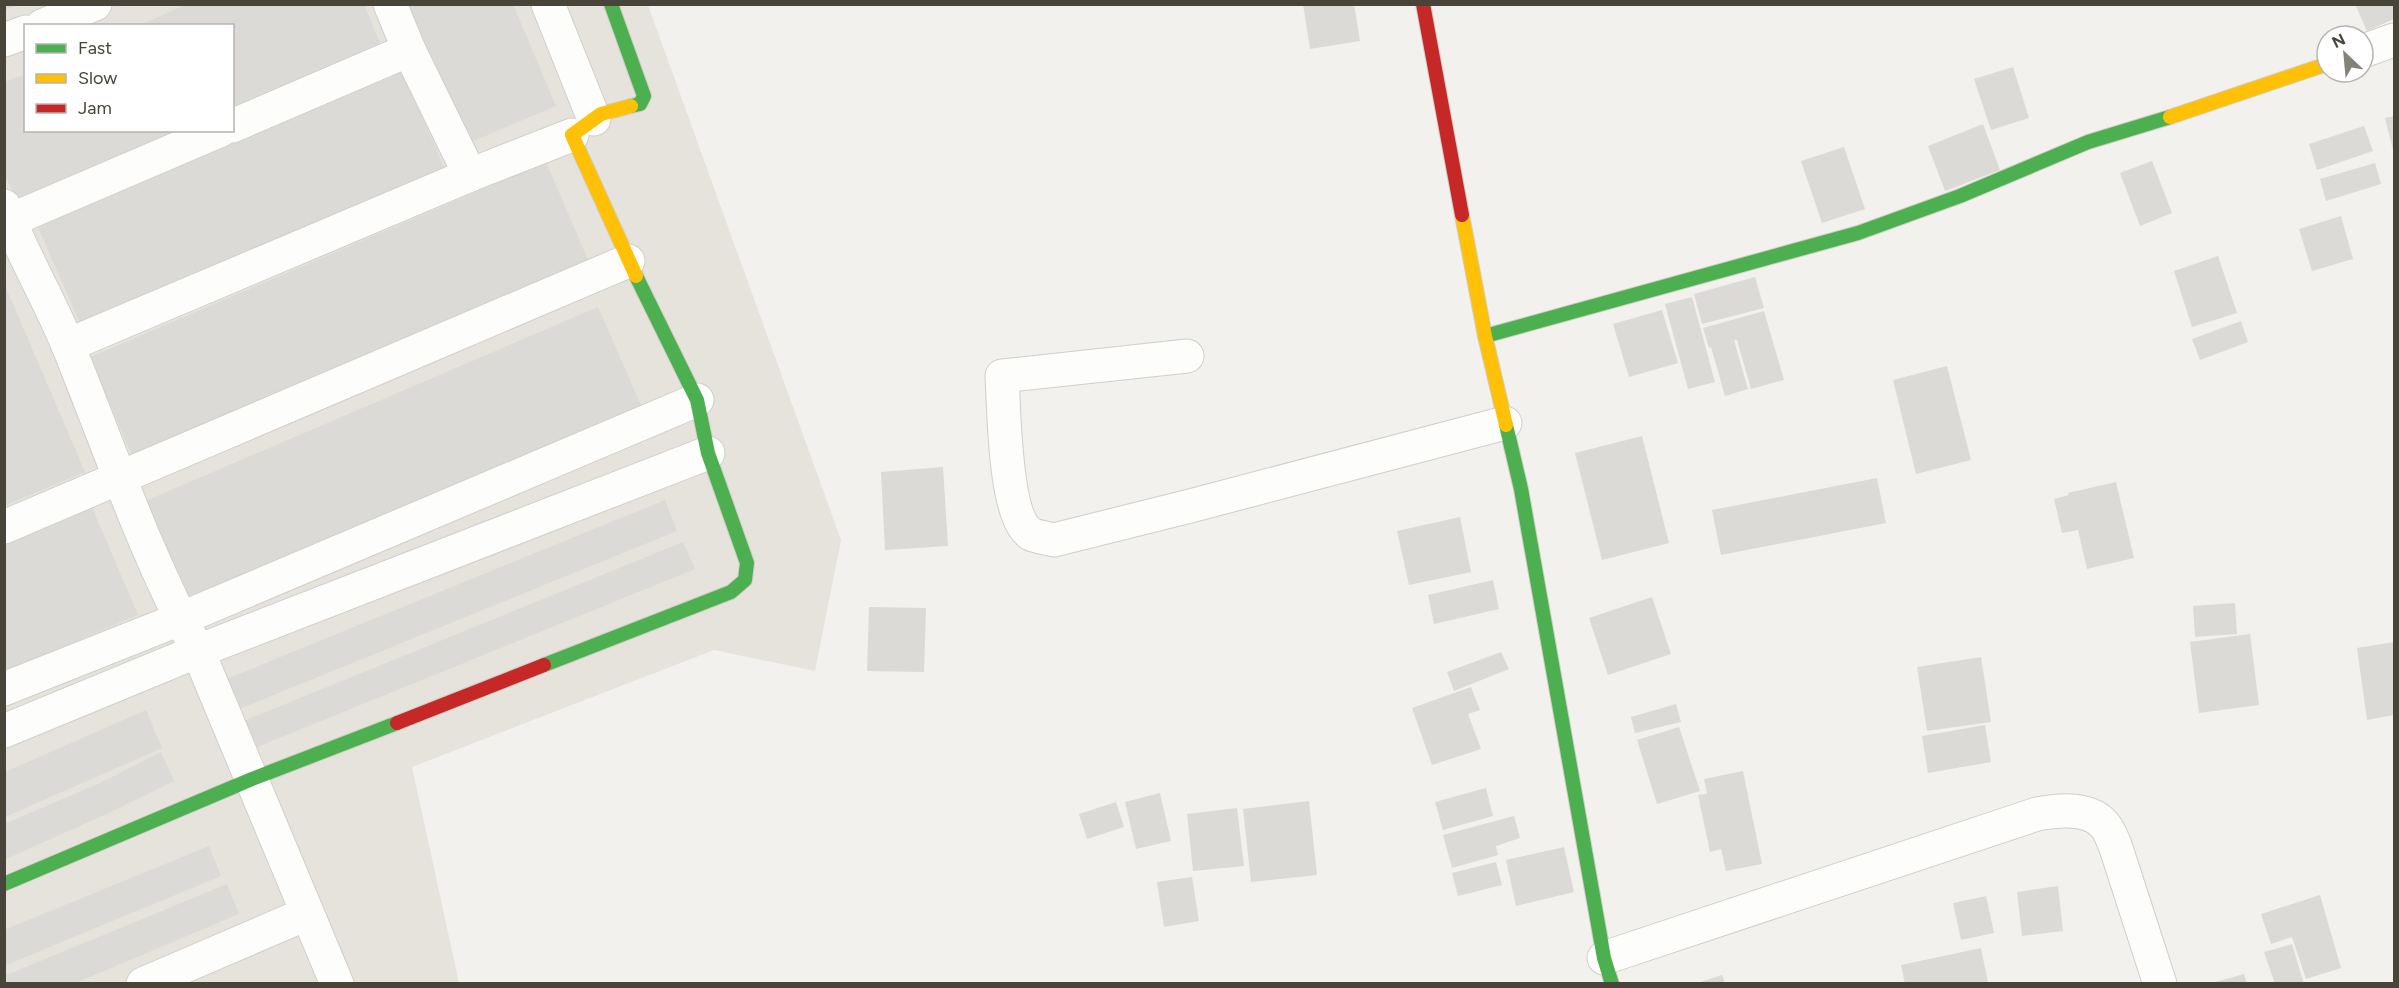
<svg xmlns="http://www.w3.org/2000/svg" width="2399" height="988" viewBox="0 0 2399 988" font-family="Figtree,sans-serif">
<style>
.residential{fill:#e5e3dc;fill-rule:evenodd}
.building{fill:#dcdad6}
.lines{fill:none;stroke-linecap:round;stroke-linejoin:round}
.street-casing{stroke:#d0cfcb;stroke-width:35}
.fast-casing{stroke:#d0cec5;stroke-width:16}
.slow-casing{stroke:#d0cec5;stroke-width:16}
.jam-casing{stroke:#d0cec5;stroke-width:16}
.street{stroke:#fdfdfc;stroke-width:33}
.fast{stroke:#4caf50;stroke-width:14}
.slow{stroke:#ffc107;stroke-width:14}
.jam{stroke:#c62828;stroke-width:14}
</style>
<rect width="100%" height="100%" fill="#f2f1ed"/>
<path class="residential" d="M5,5H648L841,540L815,671L714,650L412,767L459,983L5,984ZM26,26H232V130H26Z"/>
<g class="building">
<path d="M4,4H18V5L4,10Z"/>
<path d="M187,4H364L382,48L232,112V26H138Z"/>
<path d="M404,4H513L556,106L464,145Z"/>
<path d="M1303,4H1354L1360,41L1310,49Z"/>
<path d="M2355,4H2394V19L2367,31Z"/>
<path d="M401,67L447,174L83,330L36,223Z"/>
<path d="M2013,67L2029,118L1991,130L1974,79Z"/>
<path d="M26,74V130L190,131L18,204L4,173V82Z"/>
<path d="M2394,116V154L2385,118Z"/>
<path d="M1983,124L2000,170L1945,191L1928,146Z"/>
<path d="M2364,126L2373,151L2317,170L2309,144Z"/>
<path d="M1844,147L1865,209L1822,223L1801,161Z"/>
<path d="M2152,161L2172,213L2140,226L2120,173Z"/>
<path d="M546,162L592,269L136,465L90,357Z"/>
<path d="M2375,163L2381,184L2326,201L2320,179Z"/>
<path d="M2341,216L2353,259L2312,271L2299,229Z"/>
<path d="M2218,256L2237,313L2192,327L2174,271Z"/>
<path d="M1755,277L1764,308L1702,324L1694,294Z"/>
<path d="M4,283L85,472L4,506Z"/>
<path d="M1692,297L1715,382L1688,389L1665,304Z"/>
<path d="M598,307L645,414L188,610L143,502Z"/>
<path d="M1662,310L1678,363L1629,377L1613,324Z"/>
<path d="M1764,311L1784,380L1751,389L1737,340H1734L1748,389L1725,396L1711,347L1709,348L1703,328Z"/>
<path d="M2241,321L2248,342L2200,360L2192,339Z"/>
<path d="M1947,366L1971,460L1916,474L1893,380Z"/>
<path d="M1642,436L1669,543L1602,560L1575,453Z"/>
<path d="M943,467L948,546L885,550L881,472Z"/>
<path d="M1877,478L1886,523L1721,555L1712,510Z"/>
<path d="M2116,482L2134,558L2087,569L2078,530L2062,533L2054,499L2069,495L2068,493Z"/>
<path d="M665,500L677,531L237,710L224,680Z"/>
<path d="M92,507L138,615L4,672V545Z"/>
<path d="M1460,517L1471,572L1409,585L1397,531Z"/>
<path d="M683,542L695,569L252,749L241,722Z"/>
<path d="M1493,580L1499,609L1434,624L1428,595Z"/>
<path d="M1652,597L1671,654L1608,675L1589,618Z"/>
<path d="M2235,603L2237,634L2195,637L2193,606Z"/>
<path d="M869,607L926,608L924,672L867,671Z"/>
<path d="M2250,634L2259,705L2199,713L2190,642Z"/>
<path d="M2394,642V715L2367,720L2357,648Z"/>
<path d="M1501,652L1509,669L1454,691L1447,672Z"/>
<path d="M1981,657L1991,722L1927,731L1917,667Z"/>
<path d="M1471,687L1480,710L1468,714L1481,749L1432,765L1412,708Z"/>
<path d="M1676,704L1681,722L1635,733L1631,717Z"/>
<path d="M146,710L162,748L5,817V772Z"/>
<path d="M1985,725L1991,762L1928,773L1922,736Z"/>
<path d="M1679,727L1700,791L1657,804L1637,740Z"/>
<path d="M161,752L174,781L113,811L4,860V824L100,783Z"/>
<path d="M1743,771L1762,864L1726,871L1721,849L1710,852L1698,795L1707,794L1704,779Z"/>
<path d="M1486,788L1493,816L1443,830L1435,802Z"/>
<path d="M1160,793L1171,841L1136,849L1125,802Z"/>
<path d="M1309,801L1317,875L1251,882L1243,809Z"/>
<path d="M1116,802L1124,827L1087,839L1079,814Z"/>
<path d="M1237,808L1244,866L1193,871L1187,814Z"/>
<path d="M1514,816L1520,838L1496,846L1498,855L1452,868L1443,835Z"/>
<path d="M209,846L221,876L4,966V930Z"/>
<path d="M1564,847L1574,892L1516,906L1506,860Z"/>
<path d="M1496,862L1502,885L1458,896L1452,873Z"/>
<path d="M1192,877L1199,921L1164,927L1157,882Z"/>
<path d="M227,884L239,914L73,984H4V976Z"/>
<path d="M2058,886L2063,931L2022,936L2017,892Z"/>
<path d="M2320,895L2341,968L2306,979L2292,937L2271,944L2261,914Z"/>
<path d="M1986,896L1994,933L1961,940L1953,903Z"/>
<path d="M2292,944L2304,984H2275L2264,952Z"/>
<path d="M1981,948L1988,983L1905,984L1901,965Z"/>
<path d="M2244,974L2247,984H2213L2212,983Z"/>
<path d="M1722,975L1725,984H1697V983Z"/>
</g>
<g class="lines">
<g class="street-casing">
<g id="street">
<path d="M390,4L409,50L470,175"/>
<path d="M548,4L594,119"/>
<path d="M42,26L95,4"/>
<path d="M4,40L26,32"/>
<path d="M2363,51L2394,40"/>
<path d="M232,126L409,50"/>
<path d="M4,206C22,255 50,300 69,348C110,449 145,555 198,651L337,984"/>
<path d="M11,223L27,213L221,130"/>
<path d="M68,345L470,175L572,135"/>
<path d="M1187,356L1002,376C1004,408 1004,517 1031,534C1037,537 1047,538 1054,540L1194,505L1505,423"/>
<path d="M4,527L628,261"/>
<path d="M4,689L180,619L697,400"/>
<path d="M4,731L198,651L708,453"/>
<path d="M1604,958L2037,814C2059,810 2091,806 2106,827C2110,832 2112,839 2115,845L2160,984"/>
<path d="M143,984L306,914"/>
</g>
</g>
<g class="fast-casing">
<g id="fast">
<path d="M611,4L644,96L640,104L631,106"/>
<path d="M1485,336L1858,233L1960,196L2088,142L2170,117"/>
<path d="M1506,425L1521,489L1604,958L1612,984"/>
<path d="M544,665L731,592L745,580L747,563L708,453L697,400L636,276"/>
<path d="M4,884L252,779L397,723"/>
</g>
</g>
<g class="slow-casing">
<g id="slow">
<path d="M631,106L601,114L572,135L636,276"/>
<path d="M2170,117L2327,64"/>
<path d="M1462,215L1485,336L1506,425"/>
</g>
</g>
<g class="jam-casing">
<g id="jam">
<path d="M1423,4L1462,215"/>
<path d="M397,723L544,665"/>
</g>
</g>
<use href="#street" class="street"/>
<use href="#fast" class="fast"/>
<use href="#slow" class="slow"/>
<use href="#jam" class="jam"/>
</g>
<rect width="2399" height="988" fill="none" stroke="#48443a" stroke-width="12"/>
<rect x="24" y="24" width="210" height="108" fill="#ffffff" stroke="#b6b4b0" stroke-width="1.5"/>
<rect x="36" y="44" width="30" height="9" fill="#4caf50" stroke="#b6b4b0" stroke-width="1.5"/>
<text x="78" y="54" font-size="18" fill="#48443a">Fast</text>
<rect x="36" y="74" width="30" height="9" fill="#ffc107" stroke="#b6b4b0" stroke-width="1.5"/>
<text x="78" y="84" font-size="18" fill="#48443a">Slow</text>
<rect x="36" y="104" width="30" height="9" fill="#c62828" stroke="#b6b4b0" stroke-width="1.5"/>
<text x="78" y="114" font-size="18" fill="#48443a">Jam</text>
<g transform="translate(2345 54) rotate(334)"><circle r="28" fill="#ffffff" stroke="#b6b4b0" stroke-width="1.5"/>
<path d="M0-4.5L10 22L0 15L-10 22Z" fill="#848179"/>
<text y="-9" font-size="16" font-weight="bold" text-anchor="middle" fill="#48443a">N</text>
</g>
</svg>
